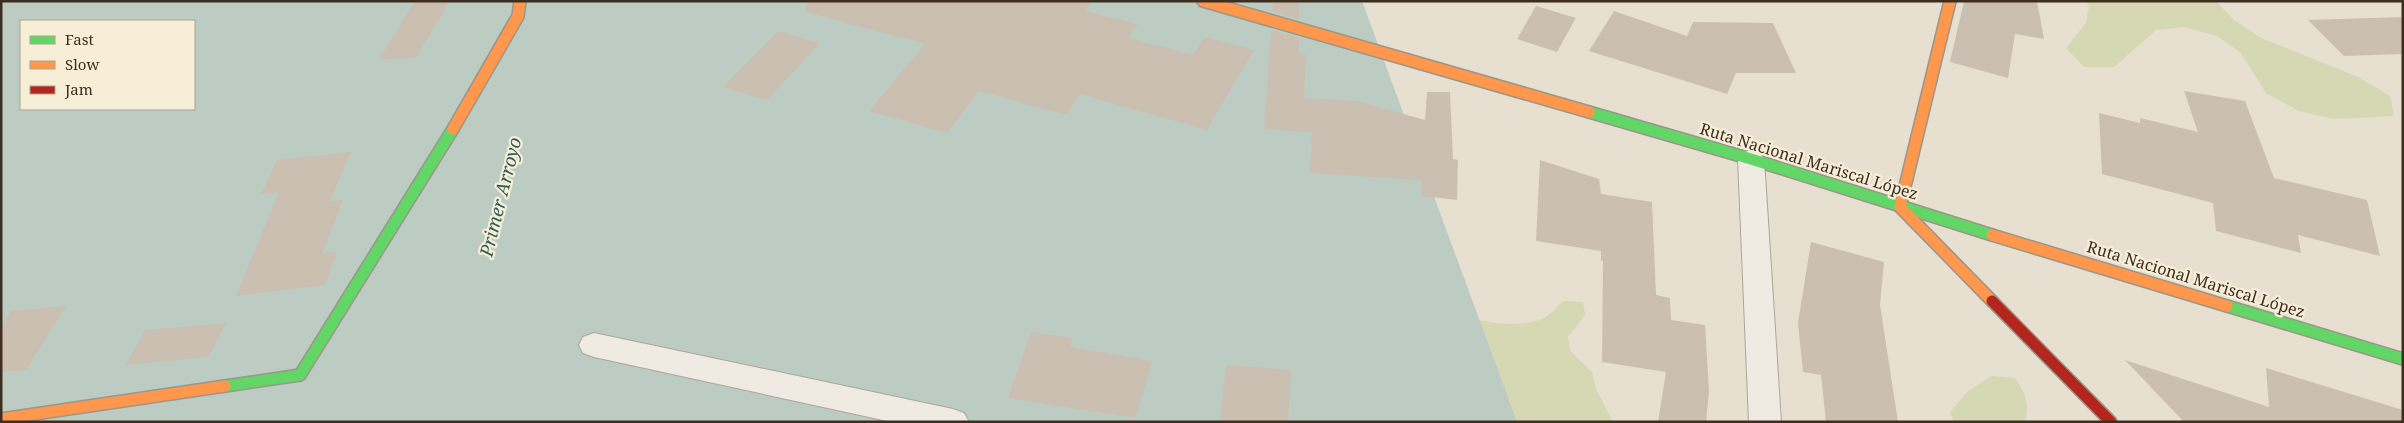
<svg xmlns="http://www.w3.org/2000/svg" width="2404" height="423" viewBox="0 0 2404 423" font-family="'Noto Serif',serif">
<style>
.green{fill:#d6d7b3}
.water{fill:#bcccc2;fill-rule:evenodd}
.building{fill:#cbbfb2}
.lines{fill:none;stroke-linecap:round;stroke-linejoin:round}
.street-casing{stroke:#ada599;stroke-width:2}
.fast-casing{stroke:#9c958a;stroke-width:14}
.slow-casing{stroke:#9c958a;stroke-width:14}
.jam-casing{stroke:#9c958a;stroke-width:14}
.street{fill:#efebe3;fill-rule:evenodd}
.fast{stroke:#63d668;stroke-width:11}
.slow{stroke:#ff974d;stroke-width:11}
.jam{stroke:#b3261e;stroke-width:11}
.labels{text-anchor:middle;stroke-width:4.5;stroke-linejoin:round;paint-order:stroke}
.street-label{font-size:16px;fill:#3d2e20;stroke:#f7eed8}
.water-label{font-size:18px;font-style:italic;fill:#2f5d5a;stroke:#f7eed8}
</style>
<rect width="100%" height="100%" fill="#e7e0d1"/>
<g class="green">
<path d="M2086,1H2216L2234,20L2261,38L2358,77L2390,96L2394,116L2334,119L2299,111L2266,93L2241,53L2217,36L2184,27L2156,30L2114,67H2084L2066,48L2086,23L2089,6Z"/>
<path d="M1564,301L1583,302L1585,315L1568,337L1570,351L1592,372L1596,389L1613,422H1468L1431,306C1467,316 1502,331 1539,320C1548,318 1557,306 1564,301Z"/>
<path d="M1992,376L2015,378C2025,393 2030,403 2025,422H1954L1950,412L1968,391Z"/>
</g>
<path class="water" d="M1,1H1362L1517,422H1ZM21,21H194V109H21Z"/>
<g class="building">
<path d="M415,1H450L416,58L379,59Z"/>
<path d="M807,1H1093L1086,11L1138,24L1128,38L1193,55L1205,37L1254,50L1207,130L1080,94L1066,115L979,91L947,133L869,111L925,44L806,12Z"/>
<path d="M1273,1H1299V19L1272,11Z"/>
<path d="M1964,1H2037L2044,39L2015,34L2008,78L1950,62Z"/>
<path d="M1536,6L1576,18L1557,52L1517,39Z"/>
<path d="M1614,11L1687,36L1693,22L1773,23L1796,73H1736L1727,94L1589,51Z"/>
<path d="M2403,17V54L2344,56L2308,20Z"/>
<path d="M1271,30L1299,38V53L1306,55L1304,98L1357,101L1425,120L1427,92H1450L1453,159L1458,160L1457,200L1422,196V180L1310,173L1312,132L1264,129Z"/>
<path d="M778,31L820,43L767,100L723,87Z"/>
<path d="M2184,91L2245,101L2274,178L2367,200L2380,256L2298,235L2301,253L2216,231L2213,203L2102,174L2099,113L2140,123V118L2198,132Z"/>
<path d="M351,152L330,201L343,200L322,254L337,252L325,285L236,296L279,192L261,194L277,160Z"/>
<path d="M1540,160L1599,179L1601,194L1652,202L1656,295L1670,298L1671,320L1705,325L1709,392L1706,422H1658L1666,372L1602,362L1603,261H1601V251L1536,241Z"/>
<path d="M1811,242L1884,262L1880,305L1898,422H1826L1821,375L1803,372L1798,323Z"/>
<path d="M66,306L26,370L1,372V327L11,311Z"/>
<path d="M226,323L208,357L126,365L145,330Z"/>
<path d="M1031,332L1073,338L1070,347L1152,361L1136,418L1008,398Z"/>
<path d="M2125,360L2269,407L2266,368L2403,410V422H2184Z"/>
<path d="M1226,365L1291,370L1288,422H1220Z"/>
</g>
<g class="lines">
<g class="street-casing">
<g id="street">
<path d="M1751,150L1760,153L1764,159L1781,422H1749L1738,159L1742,153Z"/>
<path d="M594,333L953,409L964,413L969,422H892L594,357L583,353L579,345L583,337Z"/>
</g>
</g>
<g class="fast-casing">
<g id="fast">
<path d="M1589,112L1751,159L1992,235"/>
<path d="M2227,306L2403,359"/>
<path d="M225,386L300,375L453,129"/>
</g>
</g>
<g class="slow-casing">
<g id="slow">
<path d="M1203,1L1589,112"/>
<path d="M1950,1L1900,207L1992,301"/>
<path d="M453,129L518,16L520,1"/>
<path d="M1992,235L2227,306"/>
<path d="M1,419L225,386"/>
</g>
</g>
<g class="jam-casing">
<path id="jam" d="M1992,301L2111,422"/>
</g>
<use href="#street" class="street"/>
<use href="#fast" class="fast"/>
<use href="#slow" class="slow"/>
<use href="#jam" class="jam"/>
</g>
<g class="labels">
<g class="street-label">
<text transform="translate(1809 161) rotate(17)" y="6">Ruta Nacional Mariscal López</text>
<text transform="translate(2196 279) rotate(17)" y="6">Ruta Nacional Mariscal López</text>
</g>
<g class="water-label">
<text transform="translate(501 197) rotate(-76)" y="6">Primer Arroyo</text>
</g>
</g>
<rect width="2404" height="423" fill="none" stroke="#3d2e20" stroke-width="5"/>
<rect x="20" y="20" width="175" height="90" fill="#f7eed8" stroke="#ada18e"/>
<rect x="30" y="36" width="25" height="8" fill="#63d668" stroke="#ada18e"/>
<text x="65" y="45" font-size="15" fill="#3d2e20">Fast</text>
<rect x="30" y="61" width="25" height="8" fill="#ff974d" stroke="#ada18e"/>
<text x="65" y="70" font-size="15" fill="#3d2e20">Slow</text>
<rect x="30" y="86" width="25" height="8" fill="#b3261e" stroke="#ada18e"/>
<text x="65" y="95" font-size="15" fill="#3d2e20">Jam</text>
</svg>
